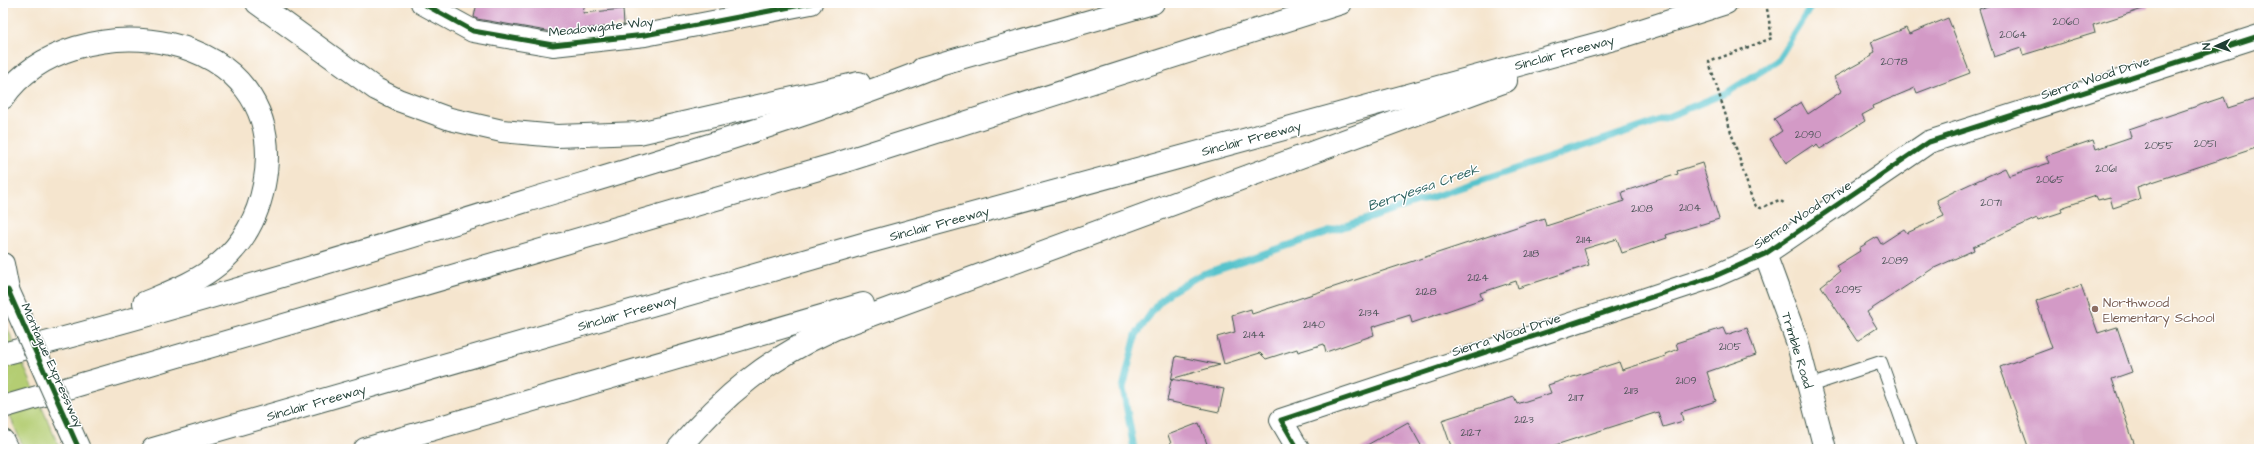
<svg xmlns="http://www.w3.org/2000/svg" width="2262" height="452" viewBox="0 0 2262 452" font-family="'Architects Daughter',sans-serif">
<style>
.green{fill:#b4cd73;stroke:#6a8554}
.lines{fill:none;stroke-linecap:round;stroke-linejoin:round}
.stream{stroke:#56c3cc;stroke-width:7}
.building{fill:#d39ac6}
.service-casing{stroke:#3f564b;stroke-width:14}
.minor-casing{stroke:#3f564b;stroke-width:24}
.tertiary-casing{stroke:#3f564b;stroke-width:24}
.trunk-casing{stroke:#3f564b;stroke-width:24}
.motorway-casing{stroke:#3f564b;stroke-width:24}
.path{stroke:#3f564b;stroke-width:2.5;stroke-dasharray:3 3;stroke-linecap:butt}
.service{stroke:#fff;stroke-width:12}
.minor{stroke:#fff;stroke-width:22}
.tertiary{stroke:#fff;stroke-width:22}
.trunk{stroke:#fff;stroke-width:22}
.motorway{stroke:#fff;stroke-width:22}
.trunk-bridge-casing{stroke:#3f564b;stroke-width:24;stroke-linecap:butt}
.trunk-bridge{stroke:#fff;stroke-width:22}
.cycleway-casing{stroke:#fff;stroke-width:8}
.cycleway{stroke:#1b5e20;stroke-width:5}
.education-dot{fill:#8d6e63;stroke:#fff;stroke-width:1.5}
.labels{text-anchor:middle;stroke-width:3;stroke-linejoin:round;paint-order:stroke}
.number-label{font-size:11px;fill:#4c5458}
.street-label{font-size:13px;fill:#1f3d34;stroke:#fff}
.education-label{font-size:13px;fill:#785e54;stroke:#fff;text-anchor:start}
.water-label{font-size:14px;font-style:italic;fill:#306562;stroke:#fff}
</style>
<rect width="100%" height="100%" fill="#fff"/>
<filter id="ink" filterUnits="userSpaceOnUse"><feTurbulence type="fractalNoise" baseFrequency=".025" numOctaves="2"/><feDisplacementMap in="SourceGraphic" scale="8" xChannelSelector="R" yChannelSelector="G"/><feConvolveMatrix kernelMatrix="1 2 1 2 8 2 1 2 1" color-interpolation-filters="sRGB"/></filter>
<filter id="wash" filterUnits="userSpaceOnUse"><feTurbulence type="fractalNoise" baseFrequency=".012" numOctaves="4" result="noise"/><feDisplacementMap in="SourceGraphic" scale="16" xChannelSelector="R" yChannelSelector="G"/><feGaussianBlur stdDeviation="0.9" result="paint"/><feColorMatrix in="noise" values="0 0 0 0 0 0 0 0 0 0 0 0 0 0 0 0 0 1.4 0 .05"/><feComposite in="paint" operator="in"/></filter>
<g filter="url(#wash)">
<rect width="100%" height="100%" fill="#f5e5ce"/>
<path class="green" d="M3,318L60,449H24L3,400Z"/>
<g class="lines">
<path class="stream" d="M1134,449L1123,388L1136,335L1156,306L1169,293L1200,275L1650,124L1728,92L1777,61L1813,3"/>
</g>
<g id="blocks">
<g class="building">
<path d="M477,3H585L583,13L623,9L624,25L553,32L477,19L474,17Z"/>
<path d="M1997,3H2148L2149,7L2093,25L2095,33L2023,55L2021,48L1994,57L1979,9Z"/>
<path d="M1948,18L1970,73L1917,93L1915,88L1872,106L1873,109L1862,115L1865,121L1820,149L1817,145L1815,147L1813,145L1786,163L1770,139L1782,131L1774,119L1801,102L1808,114L1842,91L1834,77L1872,56L1871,54L1875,52L1871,42L1906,28L1909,34Z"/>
<path d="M2224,97L2228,108L2259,98V147L2137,187L2140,199L2113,208L2110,197L2098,200L2096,196L2061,208L2062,212L2038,220L2037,218L1973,247L1974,250L1932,269L1867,312L1877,328L1857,341L1821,286L1840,271L1836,266L1860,251L1859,248L1877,237L1881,244L1904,229L1907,233L1944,216L1937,200L1957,190L2005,168L2009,176L2049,163L2046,156L2093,140L2096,149L2131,137L2129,129Z"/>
<path d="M1702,163L1719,219L1666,235L1667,238L1622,253L1617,239L1584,249L1589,265L1518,288L1516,281L1480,293L1482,299L1412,323L1410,315L1372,327L1374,335L1326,352L1324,344L1298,352L1297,349L1266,359L1260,353L1224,364L1217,337L1235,332L1232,315L1251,309L1252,314L1544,218L1546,226L1624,201L1622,192L1678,174L1677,171Z"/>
<path d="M2081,285L2098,333L2117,327L2132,372L2112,379L2136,449H2029L2000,367L2052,348L2036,301Z"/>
<path d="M1723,328L1726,335L1747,328L1756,355L1707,372L1716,401L1681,412L1683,421L1663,427L1658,412L1543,449H1452L1442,420L1514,397L1517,404L1551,393L1548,385L1619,362L1622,370L1666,356L1665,354L1678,349L1676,343Z"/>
<path d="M1176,356L1220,365L1171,379L1224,389L1219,412L1167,401Z"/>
<path d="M1408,422L1423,449H1360Z"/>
<path d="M1199,423L1209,449H1173L1168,435Z"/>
</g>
</g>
</g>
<g filter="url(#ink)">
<use href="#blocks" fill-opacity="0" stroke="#3f564b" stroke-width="1"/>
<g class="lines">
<g class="service-casing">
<path id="service" d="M1809,386L1881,362L1912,449"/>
</g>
<g class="minor-casing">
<g id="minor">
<path d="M422,3L473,31L553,45L645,35L811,3"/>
<path d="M1298,449L1281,420L1715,276L1765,254L1929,142L2259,36"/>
</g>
</g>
<g class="tertiary-casing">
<path id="tertiary" d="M1765,254L1797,341L1825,449"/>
</g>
<g class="trunk-casing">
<path id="trunk" d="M3,441L7,449"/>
</g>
<g class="motorway-casing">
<g id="motorway">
<path d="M257,3L376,89L398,100L450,119L502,131L557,136L639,133L859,83"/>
<path d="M922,69L1153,3"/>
<path d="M3,98C70,0 295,23 264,185C258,216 244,243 219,264C197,282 170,292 144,303"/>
<path d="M3,264L8,290"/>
<path d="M3,354C179,309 353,255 526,201C664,159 803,119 936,66"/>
<path d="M3,407L836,164L1341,3"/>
<path d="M153,449L866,243L1614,39L1726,3"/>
<path d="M365,449L863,304"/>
<path d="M678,449C724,395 769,358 834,329L1506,81"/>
</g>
</g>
<path class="path" d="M1766,3L1772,38L1709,62L1752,199L1756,206L1761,208L1779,200L1784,203"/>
<use href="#service" class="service"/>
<use href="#minor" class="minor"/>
<use href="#tertiary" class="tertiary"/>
<use href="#trunk" class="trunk"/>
<use href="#motorway" class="motorway"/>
<g class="trunk-bridge-casing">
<path id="trunk-bridge" d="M8,290L79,449"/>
</g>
<use href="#trunk-bridge" class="trunk-bridge"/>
<g class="cycleway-casing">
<g id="cycleway">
<path d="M422,3L473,31L553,45L645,35L811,3"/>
<path d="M8,290L79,449"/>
<path d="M1298,449L1281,420L1715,276L1765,254L1929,142L2259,36"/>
</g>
</g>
<use href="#cycleway" class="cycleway"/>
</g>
</g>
<circle class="education-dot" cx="2095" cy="309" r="4"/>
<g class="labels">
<g class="number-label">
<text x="2066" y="25">2060</text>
<text x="2013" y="38">2064</text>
<text x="1894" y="65">2078</text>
<text x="1808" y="138">2090</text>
<text x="2205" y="147">2051</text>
<text x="2159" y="149">2055</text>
<text x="2106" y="172">2061</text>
<text x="2050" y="183">2065</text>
<text x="1991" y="206">2071</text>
<text x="1690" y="211">2104</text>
<text x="1642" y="212">2108</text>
<text x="1584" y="243">2114</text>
<text x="1531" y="257">2118</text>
<text x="1895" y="264">2089</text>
<text x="1478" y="281">2124</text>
<text x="1849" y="293">2095</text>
<text x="1426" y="295">2128</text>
<text x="1369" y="316">2134</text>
<text x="1314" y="328">2140</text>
<text x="1254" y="338">2144</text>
<text x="1730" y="350">2105</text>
<text x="1686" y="384">2109</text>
<text x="1631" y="394">2113</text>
<text x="1576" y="401">2117</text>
<text x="1524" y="423">2123</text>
<text x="1471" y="436">2127</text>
</g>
<g class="street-label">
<text transform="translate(601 26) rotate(-6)" y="5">Meadowgate Way</text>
<text transform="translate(1564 52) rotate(-15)" y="5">Sinclair Freeway</text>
<text transform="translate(2095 77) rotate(-18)" y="5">Sierra Wood Drive</text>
<text transform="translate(1251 138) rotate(-15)" y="5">Sinclair Freeway</text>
<text transform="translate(1802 214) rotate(-33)" y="5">Sierra Wood Drive</text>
<text transform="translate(939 223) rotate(-15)" y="5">Sinclair Freeway</text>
<text transform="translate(627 312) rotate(-16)" y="5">Sinclair Freeway</text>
<text transform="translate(1506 334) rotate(-18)" y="5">Sierra Wood Drive</text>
<text transform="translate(1798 350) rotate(73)" y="5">Trimble Road</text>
<text transform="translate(53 365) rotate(66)" y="5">Montague Expressway</text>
<text transform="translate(316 402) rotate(-16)" y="5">Sinclair Freeway</text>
</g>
<g class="education-label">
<text x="2103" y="307">Northwood<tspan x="2103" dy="15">Elementary School</tspan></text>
</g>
<g class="water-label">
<text transform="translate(1423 187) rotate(-19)" y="5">Berryessa Creek</text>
</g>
</g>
<rect width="2262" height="452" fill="none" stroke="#fff" stroke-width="16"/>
<g transform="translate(2216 46) rotate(267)" stroke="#ffffff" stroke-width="3" paint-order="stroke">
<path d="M0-3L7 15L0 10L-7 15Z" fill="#1f3d34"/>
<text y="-6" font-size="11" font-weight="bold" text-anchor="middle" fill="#1f3d34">N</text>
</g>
</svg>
